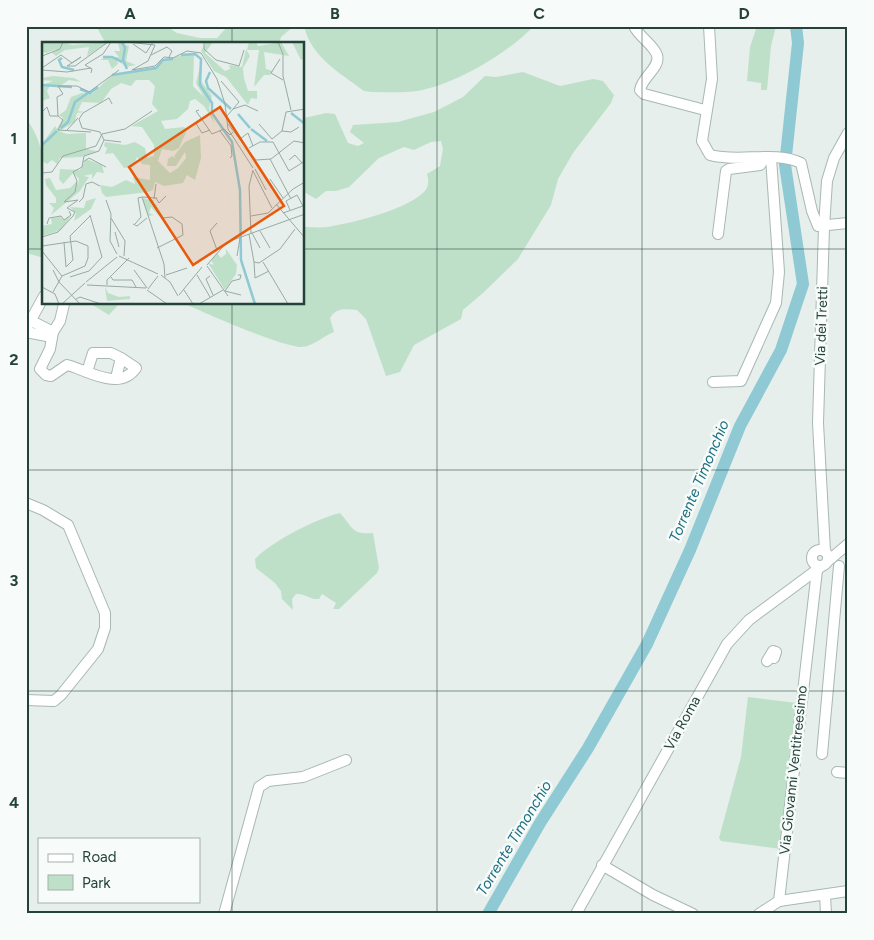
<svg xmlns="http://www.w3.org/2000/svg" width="874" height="940" viewBox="0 0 874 940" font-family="Figtree,sans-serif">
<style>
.green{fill:#bfe0c8}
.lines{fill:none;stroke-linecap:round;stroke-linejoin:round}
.river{stroke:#8ec9d4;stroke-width:12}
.minor-casing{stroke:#a8b8b2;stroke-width:12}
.minor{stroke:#fff;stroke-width:10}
.grid{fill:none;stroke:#24423a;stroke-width:1;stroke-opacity:0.55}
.labels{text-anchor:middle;stroke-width:5;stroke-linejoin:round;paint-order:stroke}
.street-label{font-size:14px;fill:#24423a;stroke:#f7fbf9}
.water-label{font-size:15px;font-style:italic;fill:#1c6f80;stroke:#f7fbf9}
.inset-river{fill:none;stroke:#8ec9d4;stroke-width:2.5}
.inset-road{fill:none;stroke:#98aaa4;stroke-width:1}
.view{fill:#e8590c;fill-opacity:0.15;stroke:#e8590c;stroke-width:2.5}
.inset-edge{fill:none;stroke:#24423a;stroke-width:2.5}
.neatline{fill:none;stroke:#24423a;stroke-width:2}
.grid-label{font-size:16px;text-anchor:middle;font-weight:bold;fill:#24423a}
</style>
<rect width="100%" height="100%" fill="#e6efeb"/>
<g class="green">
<path d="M96,26H166L177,33L200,38H217L228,26H294L281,37L279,44H106Z"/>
<path d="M304,26H534C507,54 456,84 418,91C403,93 387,92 372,92L364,91C340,73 311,57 304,26Z"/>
<path d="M757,26H776L771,46L767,90H761V83L747,81L750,47Z"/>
<path d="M523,72L560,86L593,79L603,81L614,95L611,103L573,153L558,179L551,205L518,259L483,293L463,310L461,319L414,345L400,372L386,376L366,319L357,310C346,309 336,307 330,318L334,332C323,336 314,346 302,347C284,348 205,313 185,304H304V227C311,227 319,228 327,227C352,223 406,210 424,192C429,187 429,180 427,174L440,166L443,149L441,141L431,142L414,150L404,147L379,158L349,187L336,191H326L316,199L304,192V118L326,113L335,114L348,143L358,146L364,143L350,132L353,125L398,122L434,112L463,97L485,76L496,77Z"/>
<path d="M26,119C54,151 44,218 44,258L26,253Z"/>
<path d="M91,304H117L118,305L109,315Z"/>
<path d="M340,513C353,527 351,535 373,533L379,568L377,573L339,609H333L336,603L322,594L319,599C310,600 305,593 296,594L292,599L293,610L282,599L281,591L275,583L256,568L255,559C273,541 315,519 340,513Z"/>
<path d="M748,697L797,703L781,849L721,841L719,838L741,757Z"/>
</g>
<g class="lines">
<path class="river" d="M488,914L540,823L588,748L647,644L690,550L740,426L781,350L803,284L785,165L798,43L796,26"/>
<g class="minor-casing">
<g id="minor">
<path d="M634,26C639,37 653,44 657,55C661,67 642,77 640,90L644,94L705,110"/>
<path d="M709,26L712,79L702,141L710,155C740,163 774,150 801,163L812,211L818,226L848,223"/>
<path d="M718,234L726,171L729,169L760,165L765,158"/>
<path d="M26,318L53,332L50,349L40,369L46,375L51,376L67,365C87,370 119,392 136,368L121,358"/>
<path d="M26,329L44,296"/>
<path d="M26,332L52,337"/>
<path d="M53,332L60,321L64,304"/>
<path d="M87,372L93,353H111L121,358L116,378"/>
<path d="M713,382L741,381L776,303L779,272L771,158"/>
<path d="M26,503L43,510L68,525L105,613V628L98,649L61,695L54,701L26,700"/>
<circle cx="820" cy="558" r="8"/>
<path d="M825,551L818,423L824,227L827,181L834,158L848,133"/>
<path d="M828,561L848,544"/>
<path d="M773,651L767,661L776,652L774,658"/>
<path d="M822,754L839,566"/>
<path d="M837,772L848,773"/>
<path d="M602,865L653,895L693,914"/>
<path d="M825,895L826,914"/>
<path d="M779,901L817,570"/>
<path d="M779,901L848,891"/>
<path d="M224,914L259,787L268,781L303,777L346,760"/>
<path d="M576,914L727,644L749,620L822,566"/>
<path d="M759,914L779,901"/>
</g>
</g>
<use href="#minor" class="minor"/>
</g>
<path class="grid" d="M232,26V44M437,26V914M642,26V914M26,249H44M304,249H848M232,304V914M26,470H848M26,691H848"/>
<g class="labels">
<g class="street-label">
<text transform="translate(821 326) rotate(-88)" y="5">Via dei Tretti</text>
<text transform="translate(682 723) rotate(-61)" y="5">Via Roma</text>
<text transform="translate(793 770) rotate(-84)" y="5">Via Giovanni Ventitreesimo</text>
</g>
<g class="water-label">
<text transform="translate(699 481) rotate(-67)" y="5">Torrente Timonchio</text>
<text transform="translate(514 838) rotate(-59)" y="5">Torrente Timonchio</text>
</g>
</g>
<g transform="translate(42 42)">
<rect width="262" height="262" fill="#e6efeb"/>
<path d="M0,0H21L20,5L4,11L0,10ZM22,0L30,3L66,0L45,14L47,5L23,8L14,14L10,11ZM76,0L87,4L84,19L94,23L84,25L75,18L76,22L70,27L66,18H58L64,15H77L72,9H78ZM164,0H171L163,11L183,29L188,27L187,23L200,25L204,7L208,14L201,26L202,36L206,49H215V57L209,56L206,63L184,35L172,29L159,9ZM207,0H214L216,4L239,0L247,14L222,10L224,27L231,29L228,33H222L212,45L217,8H205ZM250,0H262V16L259,18ZM141,13H152L151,44L162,55L154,41L160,17L159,39L170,54L167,66L173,82L162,64L153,57L148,59L146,67L135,77L119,79L123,87L142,85L145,88L137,106L131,109L120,107L116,119L128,131L136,126L144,116L143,110L134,124H125L126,117L130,114L134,116L132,114L143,100L158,93L159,116L153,138L145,133L141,141L122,144L113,140L111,148L106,150L64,155L60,151L58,143L70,145L84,138L93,142L91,135L108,138V123L100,122L95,115L91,125L82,126L71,111L63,112L65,106L62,104L63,100L83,103L93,100L103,106L105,116L112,114V103L100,85L89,84L116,69L110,62L113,44L107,38H94L89,44L79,41L69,47L59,61L40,60L36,69L43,70L35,71L33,80L17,89L25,92L44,91V107L55,109L39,115L18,116L15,122L10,118L5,122L0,119V102L13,84L15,87L21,76L17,73L24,68L29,55L40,51L50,52L70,33L114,26L122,18ZM11,34L32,36L39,40L27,38L18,44H8L5,49L8,56L0,59V43L11,39L0,38V36ZM44,117L60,123L62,131L55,130L50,137V132L41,134L47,135L38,149L9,173L12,166L7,161H14V156L4,143L3,137L8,136L14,148L28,146L35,139L36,143L37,137L31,131L21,142L17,137L18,127L38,128ZM54,156L49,167L32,179L34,171L28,165L42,166L44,159ZM100,156L112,158L111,163L113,161L121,174L118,175L109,165L107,171L112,173L106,174ZM29,174L19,188L0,194V184L10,182L9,176L19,175L21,178ZM184,207L195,223L194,232L183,248L166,221L172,223L169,218L175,211L179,216L184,212ZM63,245L66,251L77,255L88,254V257L65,259Z" fill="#bfe0c8"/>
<path class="inset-river" d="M80,0L83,6L81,18L85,27M139,13L153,12L159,17L158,43L170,61V71L190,100L198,148L199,218L213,262M61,15H70L80,20M20,16L17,18L20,25L32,28M168,30L164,39L166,46L189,67M70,33L114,26L121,18L131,17M0,43L30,45M38,47L48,51L56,45M249,71L263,82M196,72L208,86M19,86L26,80L33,60L46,51M209,87L225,99M0,103L15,89"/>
<path class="inset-road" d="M84,0L113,3L106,19L90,28L113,24L122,15L131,16L145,9L159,11L175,37L183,62L186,87L211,126M162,0V7L174,18L197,24L202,8M236,0L241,12V34L249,68M91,2L104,11L111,0M109,13L125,5L130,9L127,15M0,14L18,7L21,0M238,17L229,31L241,38M0,26L19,13L30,21L39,15L25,24H33L66,0M0,28L25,30L49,26M49,31L50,27L43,23L61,12L69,0M179,39L197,60L185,74M191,67L203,63L216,69M157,68L154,69L170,92L182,87L188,93L191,90M0,70L5,65L8,74H16M16,74L15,55L21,52L16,44H35L47,50L77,28M16,74L21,78L16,88L49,90M153,80L160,91L168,88M186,82L214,118M217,82L230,97M25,88L36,76M178,89L189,104L190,114L188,116M240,89L249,90L257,85M60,92L83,87L110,69M198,97L206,91L211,104M230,97L240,89L244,70L263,67M62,98L58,90L40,86L37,77L41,71L67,56L70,62M62,98L79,100M207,106L218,100H231L247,129L263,119M228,117L249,157M214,118L229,117L252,99L263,101M247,118L253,113L260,121M41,120L47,116L64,125M213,127L224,148M211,129L230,166M0,131L10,130L21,114L54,104L60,92M228,137L241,156M114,156L117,161L124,154M115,156L100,155L122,222L123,236M112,157L114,142M64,158L69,172L68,199L75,212M37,160L41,156L44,142L50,140L58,144M234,162L263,196M25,166L36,158L22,160L33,150L35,139L31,130L40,125L42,114L57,109L62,98M248,168L244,159L255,153L261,164M241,171L261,164M209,174L226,171L251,147L263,140M69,176L83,199L82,214M175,181L168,189L175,208M5,182L7,176L19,174L22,178L29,173L27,169M91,182L95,184L105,176M93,182L99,175L96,156L100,155M218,189L228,206M73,190L77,205M209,191L207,144L211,128M210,191L218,206M207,192L212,220L217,221L238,207L253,187M0,195L16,190L31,174L33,170L25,166M22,200L24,225L31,218L28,194L48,174M0,204L34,199L46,204V216L43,224L20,234L0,209M115,206L141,193L140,182L130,175L121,176M77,214L116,232M195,214L198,196M212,220L213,236M221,220L246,262M165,223L185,200L263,172M165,224L186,254M11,228L17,240L38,262M92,228L105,246M119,233L128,240L136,254M124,233L145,226M155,233L168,255M168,234L164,237L171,253M28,235L47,229L60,215L48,173M69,235L71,238H90L94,245M213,236L227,229M44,240L75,215M45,243L104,246M65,243V238L87,216M0,245L13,252L17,262M106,247L116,234M105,248L125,262M142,248L151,262M183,249L190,239L198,237L199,233H196M183,249L199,253M11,250L20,234M137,253L160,225M34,257L38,255L59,262M20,262L43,241M157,262L181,248"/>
<path class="view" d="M178,65L242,164L151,223L87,125Z"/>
<rect width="262" height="262" class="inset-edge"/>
</g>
<rect width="874" height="940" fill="none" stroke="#f7fbf9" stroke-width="55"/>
<rect x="38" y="838" width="162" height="65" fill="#f7fbf9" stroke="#a3b1ad"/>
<rect x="48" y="854" width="25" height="8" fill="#ffffff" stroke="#a3b1ad"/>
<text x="82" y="862" font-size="15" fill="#24423a">Road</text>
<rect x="48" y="875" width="25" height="15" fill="#bfe0c8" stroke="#a3b1ad"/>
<text x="82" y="888" font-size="15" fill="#24423a">Park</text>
<rect x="28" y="28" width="818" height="884" class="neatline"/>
<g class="grid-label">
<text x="130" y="19">A</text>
<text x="335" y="19">B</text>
<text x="539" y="19">C</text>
<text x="744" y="19">D</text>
<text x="14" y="144">1</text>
<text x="14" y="365">2</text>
<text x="14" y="586">3</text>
<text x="14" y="808">4</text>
</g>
</svg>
